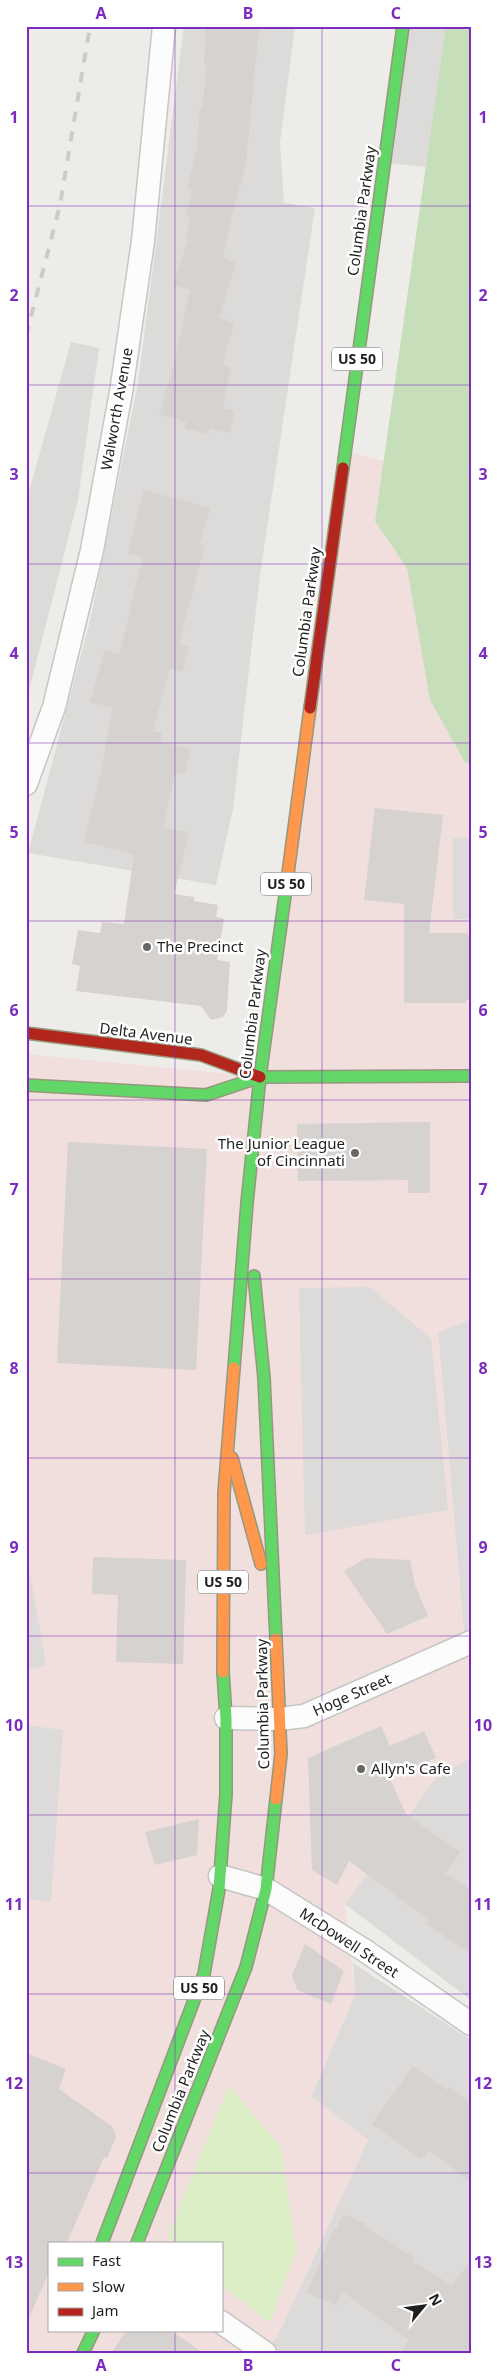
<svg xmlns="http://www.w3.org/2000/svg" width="497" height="2379" viewBox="0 0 497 2379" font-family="'Noto Sans',sans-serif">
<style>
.residential{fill:#dddbd9}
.commercial{fill:#f0dfdc;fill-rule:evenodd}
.religious{fill:#dcdbd9}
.grass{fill:#daedc5}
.forest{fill:#c7debb}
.building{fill:#d5d2cf}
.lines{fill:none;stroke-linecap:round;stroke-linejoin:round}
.street-casing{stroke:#c6c6c4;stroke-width:25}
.fast-casing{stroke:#96987e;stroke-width:14}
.slow-casing{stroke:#96987e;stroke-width:14}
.jam-casing{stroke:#96987e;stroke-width:14}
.street{stroke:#fcfcfc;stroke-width:22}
.fast{stroke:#63d668;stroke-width:11}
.slow{stroke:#ff974d;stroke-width:11}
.jam{stroke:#b3261e;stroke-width:11}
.rail{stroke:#cbcbca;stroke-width:4;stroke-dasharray:10 10;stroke-linecap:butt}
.grid{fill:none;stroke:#7b2cbf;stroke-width:1;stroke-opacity:0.55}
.poi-dot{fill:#676765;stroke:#fff;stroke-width:2}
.labels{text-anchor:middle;stroke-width:5;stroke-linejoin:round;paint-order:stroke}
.shield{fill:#fff;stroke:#626262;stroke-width:1}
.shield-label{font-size:14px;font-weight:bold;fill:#1f1f1f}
.street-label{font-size:15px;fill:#1f1f1f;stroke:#fff}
.poi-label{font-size:15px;fill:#1f1f1f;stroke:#fff;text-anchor:start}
.neatline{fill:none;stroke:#7b2cbf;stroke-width:2}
.grid-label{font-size:16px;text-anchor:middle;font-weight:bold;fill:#7b2cbf}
</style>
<rect width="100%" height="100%" fill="#eeece8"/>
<g class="residential">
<path d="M184,26H295L280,143L284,203L315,208L260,575L233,809L216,885L28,853L90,621L138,383Z"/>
<path d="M403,26H471V171L384,163Z"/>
<path d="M471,1319V1643L465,1645L438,1332Z"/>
<path d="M471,1758V2000L345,1904L437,1776Z"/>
<path d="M353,1963L471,2040V2353H265L280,2331L368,2140L311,2097L355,1995Z"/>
</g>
<path class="commercial" d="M344,451L471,483V1319L438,1332L465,1645L471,1643V1758L437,1776L345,1904L355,1995L311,2096L368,2140L280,2331L265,2353H26V1054L261,1077ZM49,2243H221V2330H49Z"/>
<g class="religious">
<path d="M71,342L99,348L78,500L26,702V502Z"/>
<path d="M471,837V919H453V838Z"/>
<path d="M370,1287L431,1339L448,1510L305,1535L299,1288Z"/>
<path d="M26,1550L46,1665L26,1670Z"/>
<path d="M26,1725L63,1730L51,1902L26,1898Z"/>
</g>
<path class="grass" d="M229,2086L281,2147L296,2250L270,2323L221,2285V2243H172L168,2235Z"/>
<path class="forest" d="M446,26H471V765L465,762L430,700L407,568L375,521Z"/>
<g class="building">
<path d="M206,26H259L246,164L231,219L223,258L236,262L219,318L234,323L223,365L231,367L223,408L235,411L229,433L210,428L208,434L185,428L186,422L159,414L172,371L190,290L173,285L188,239L186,238L191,217L186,216L192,189L187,188L197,150L200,109H202L207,65H204Z"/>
<path d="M144,490L210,508L200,544L205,545L179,644L189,647L182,672L170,668L153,731L162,733L160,742L190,749L185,774L175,772L163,827L189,833L174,894L194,897V901L218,905L216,917L224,919L217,960L230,962L227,1010L223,1017L211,1020L201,1006L76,991L80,966L72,964L78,930L100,933L102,922L124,924L134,854L84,842L99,781L113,708L90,702L105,650L119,654L131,610H129L143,557L128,553Z"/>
<path d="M375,808L443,815L429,933H468V936H471V1000H466V1003H404V904L364,900Z"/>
<path d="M430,1122V1193H408V1180L298,1181L297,1124Z"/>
<path d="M68,1142L207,1149L196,1370L57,1363Z"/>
<path d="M93,1557L186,1560L183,1664L116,1662L118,1595L92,1594Z"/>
<path d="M366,1558L410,1560L415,1585L428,1616L387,1634L344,1571Z"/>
<path d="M381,1726L390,1746L424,1731L436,1758L390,1779L406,1814L460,1852L445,1873L471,1890V1954L426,1924L429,1920L349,1861L337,1885L312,1870L308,1758Z"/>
<path d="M199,1819L197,1855L155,1865L145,1832Z"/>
<path d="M305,1944L344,1971L331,2004L297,1990L292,1975Z"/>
<path d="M26,2053L66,2069L59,2089L113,2127L116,2137L107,2158L104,2157L67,2243H49V2272L26,2325Z"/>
<path d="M413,2066L447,2090L450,2087L471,2103V2182L431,2152L428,2151L421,2159L372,2124Z"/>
<path d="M343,2214L365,2223L364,2226L415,2258L412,2261L452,2285L471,2260V2353H400L409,2340L342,2291L336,2305L307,2293L334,2228L337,2229Z"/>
<path d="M127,2330H170L203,2353H111Z"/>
</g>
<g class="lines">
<g class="street-casing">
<g id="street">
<path d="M26,784L54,707L92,550L121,392L143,241L164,26"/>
<path d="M226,1718L279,1719L304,1716L471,1642"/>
<path d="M220,1876L266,1889L364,1950L471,2024"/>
<path d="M221,2322L265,2353"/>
</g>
</g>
<g class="fast-casing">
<g id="fast">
<path d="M343,468L403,26"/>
<path d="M260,1077L471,1076"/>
<path d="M26,1085L206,1095L260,1077"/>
<path d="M254,1276L264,1378L276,1639"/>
<path d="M234,1368L247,1203L260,1077L287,881"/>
<path d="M102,2243L204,1974L219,1889L226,1794V1718L223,1672"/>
<path d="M137,2243L246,1967L266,1889L276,1799"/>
<path d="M83,2353L94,2330"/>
</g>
</g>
<g class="slow-casing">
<g id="slow">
<path d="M287,881L310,708"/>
<path d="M232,1458L261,1564"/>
<path d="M276,1639L281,1754L276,1799"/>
<path d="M223,1672L224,1493L234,1368"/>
</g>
</g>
<g class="jam-casing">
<g id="jam">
<path d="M310,708L343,468"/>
<path d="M26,1033L201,1055L260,1077"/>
</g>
</g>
<use href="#street" class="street"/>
<use href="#fast" class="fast"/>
<use href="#slow" class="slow"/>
<use href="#jam" class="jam"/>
<path class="rail" d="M26,336L60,205L90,26"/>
</g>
<path class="grid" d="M175,26V2243M322,26V2353M26,206H471M26,385H471M26,564H471M26,743H471M26,921H471M26,1100H471M26,1279H471M26,1458H471M26,1636H471M26,1815H471M26,1994H471M26,2173H471M175,2330V2353"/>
<g class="poi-dot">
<circle cx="147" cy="947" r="5"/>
<circle cx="355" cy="1153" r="5"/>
<circle cx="361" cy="1769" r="5"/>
</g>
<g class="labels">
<g class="shield">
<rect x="332" y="347.5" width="50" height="23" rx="4"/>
<rect x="261" y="872.5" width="50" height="23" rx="4"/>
<rect x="198" y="1570.5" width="50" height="23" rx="4"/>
<rect x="174" y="1976.5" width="50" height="23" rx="4"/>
</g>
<g class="shield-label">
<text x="357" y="364">US 50</text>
<text x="286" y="889">US 50</text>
<text x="223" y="1587">US 50</text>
<text x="199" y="1993">US 50</text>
</g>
<g class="street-label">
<text transform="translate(362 211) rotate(-82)" y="5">Columbia Parkway</text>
<text transform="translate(117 409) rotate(-80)" y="5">Walworth Avenue</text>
<text transform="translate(307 612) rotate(-82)" y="5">Columbia Parkway</text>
<text transform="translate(253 1014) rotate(-83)" y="5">Columbia Parkway</text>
<text transform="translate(146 1034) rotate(7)" y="5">Delta Avenue</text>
<text transform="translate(352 1695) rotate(-24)" y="5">Hoge Street</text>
<text transform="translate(263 1704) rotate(-91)" y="5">Columbia Parkway</text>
<text transform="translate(349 1943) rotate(33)" y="5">McDowell Street</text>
<text transform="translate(181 2091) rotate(-68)" y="5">Columbia Parkway</text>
</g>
<g class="poi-label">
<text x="157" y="952">The Precinct</text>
<text x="345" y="1149" text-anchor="end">The Junior League<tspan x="345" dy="17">of Cincinnati</tspan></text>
<text x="371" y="1774">Allyn's Cafe</text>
</g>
</g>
<rect width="497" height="2379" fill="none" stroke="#ffffff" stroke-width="55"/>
<rect x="48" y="2242" width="175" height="90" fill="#ffffff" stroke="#a5a5a5"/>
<rect x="58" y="2258" width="25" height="8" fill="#63d668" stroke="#a5a5a5"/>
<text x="92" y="2266" font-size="15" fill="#1f1f1f">Fast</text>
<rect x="58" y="2283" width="25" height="8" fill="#ff974d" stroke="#a5a5a5"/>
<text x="92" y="2292" font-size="15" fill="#1f1f1f">Slow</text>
<rect x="58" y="2308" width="25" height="8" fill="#b3261e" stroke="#a5a5a5"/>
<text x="92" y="2316" font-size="15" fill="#1f1f1f">Jam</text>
<g transform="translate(424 2306) rotate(61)" stroke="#ffffff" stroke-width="4" paint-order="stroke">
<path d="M0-4L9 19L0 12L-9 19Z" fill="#1f1f1f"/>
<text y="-8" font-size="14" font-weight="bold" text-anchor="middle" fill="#1f1f1f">N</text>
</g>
<rect x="28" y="28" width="442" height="2324" class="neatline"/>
<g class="grid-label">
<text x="101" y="19">A</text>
<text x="248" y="19">B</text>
<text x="396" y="19">C</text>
<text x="14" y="123">1</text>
<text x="483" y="123">1</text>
<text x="14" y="301">2</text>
<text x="483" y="301">2</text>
<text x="14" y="480">3</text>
<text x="483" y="480">3</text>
<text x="14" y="659">4</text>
<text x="483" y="659">4</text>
<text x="14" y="838">5</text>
<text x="483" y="838">5</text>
<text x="14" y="1016">6</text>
<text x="483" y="1016">6</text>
<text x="14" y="1195">7</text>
<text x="483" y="1195">7</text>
<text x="14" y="1374">8</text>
<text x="483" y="1374">8</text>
<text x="14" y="1553">9</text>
<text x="483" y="1553">9</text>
<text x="14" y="1731">10</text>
<text x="483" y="1731">10</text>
<text x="14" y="1910">11</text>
<text x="483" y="1910">11</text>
<text x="14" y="2089">12</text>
<text x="483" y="2089">12</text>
<text x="14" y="2268">13</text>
<text x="483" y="2268">13</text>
<text x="101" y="2371">A</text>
<text x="248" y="2371">B</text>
<text x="396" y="2371">C</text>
</g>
</svg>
